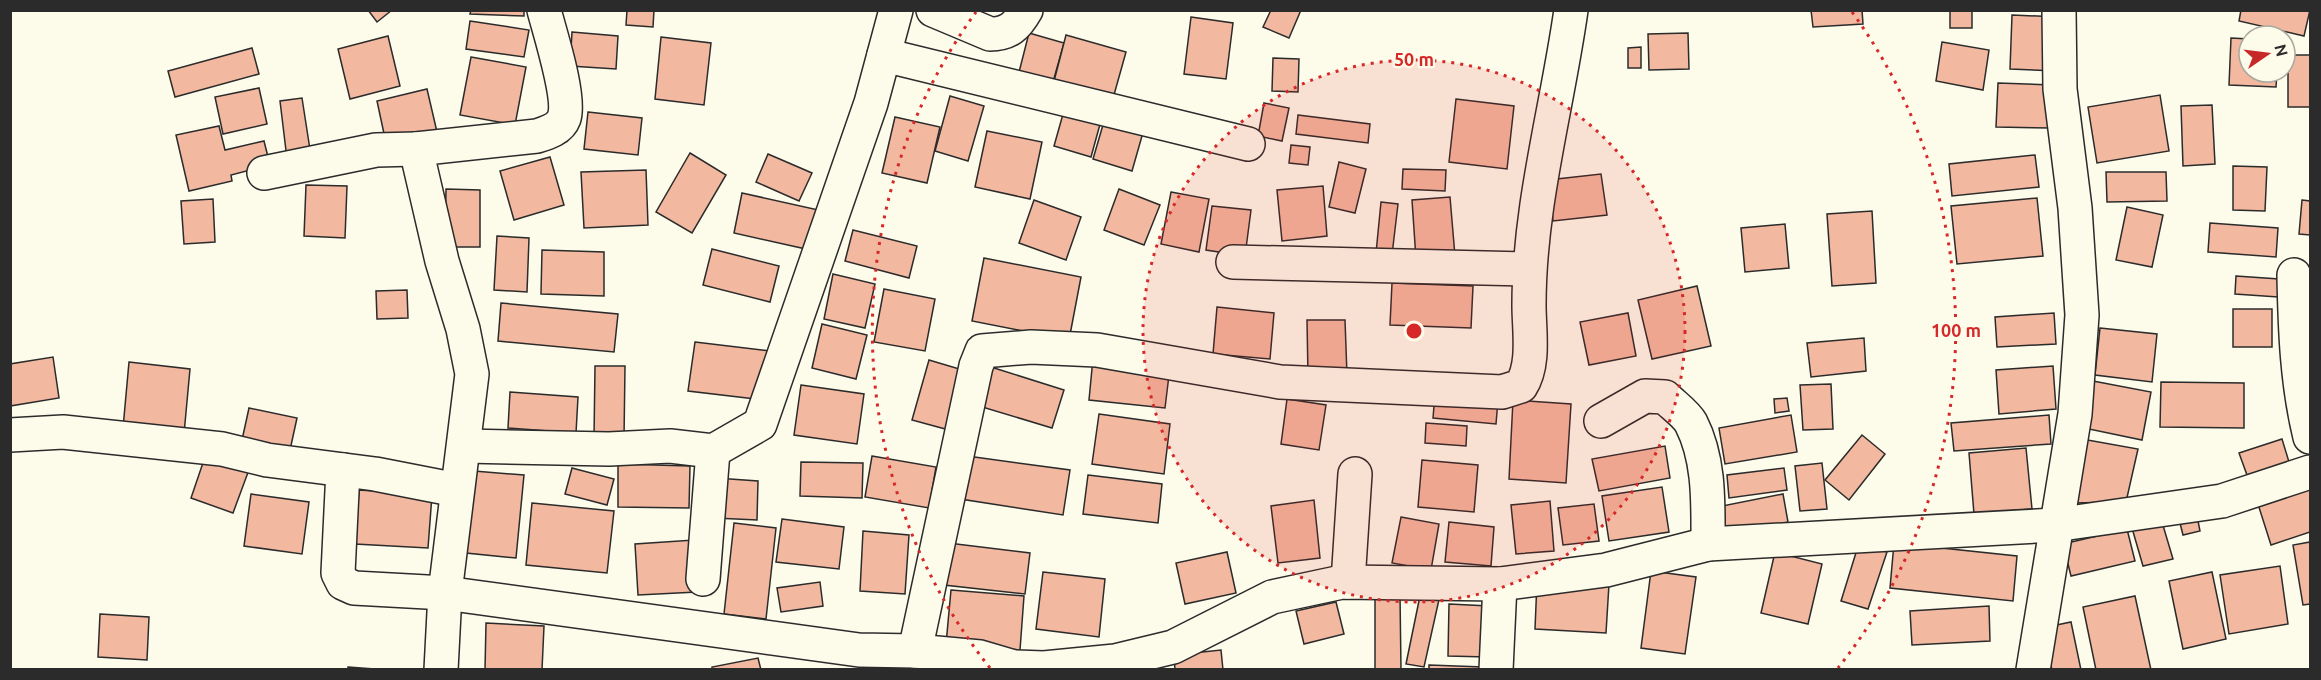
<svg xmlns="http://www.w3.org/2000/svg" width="2321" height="680" viewBox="0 0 2321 680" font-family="Ubuntu,sans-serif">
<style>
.building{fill:#f2b8a0;stroke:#2b2b2b;stroke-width:1.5}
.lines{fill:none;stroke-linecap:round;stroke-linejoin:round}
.minor-casing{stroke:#2b2b2b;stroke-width:36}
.minor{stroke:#fdfbea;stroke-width:33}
.ring{fill:none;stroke:#d62828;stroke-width:3;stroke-dasharray:3 6}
.centre{fill:#d62828;stroke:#fdfbea;stroke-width:3}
.ring-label{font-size:18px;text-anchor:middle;font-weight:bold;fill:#d62828;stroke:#fdfbea;stroke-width:4.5;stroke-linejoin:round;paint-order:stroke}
</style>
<rect width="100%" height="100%" fill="#fdfbea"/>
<g class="building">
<path d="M368,10H392L377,22Z"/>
<path d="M471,10H524V16L470,14Z"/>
<path d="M627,10H654L653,27L626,25Z"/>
<path d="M1271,10H1301L1289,38L1263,27Z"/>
<path d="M1811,10H1862L1863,24L1813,27Z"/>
<rect x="1950" y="10" width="22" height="18"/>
<path d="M2241,10H2310L2304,36L2239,21Z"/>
<path d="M2012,15L2058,17L2056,71L2010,69Z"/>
<path d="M1191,17L1233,23L1226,79L1184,74Z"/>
<path d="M470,21L529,30L524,57L466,49Z"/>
<path d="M572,32L618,36L616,69L570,66Z"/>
<path d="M1029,33L1064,43L1051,89L1017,80Z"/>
<path d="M1688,33L1689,69L1649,70L1648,34Z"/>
<path d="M1066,35L1126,52L1112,102L1053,85Z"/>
<path d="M388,36L400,86L350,99L338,49Z"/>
<path d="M661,37L711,43L704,105L655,99Z"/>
<path d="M2231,38L2249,39V72H2277L2276,87L2229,85Z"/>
<path d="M1942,42L1989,50L1983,90L1936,81Z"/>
<path d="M1641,47V68H1628V48Z"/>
<path d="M252,48L259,74L175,97L168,71Z"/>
<rect x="2288" y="55" width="22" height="52"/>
<path d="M471,57L526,67L515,125L460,115Z"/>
<path d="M1273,58L1299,59L1298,92L1272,91Z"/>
<path d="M1998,83L2052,85L2051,128L1996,127Z"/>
<path d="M259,88L267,124L223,134L215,97Z"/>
<path d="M427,89L437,132L386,143L377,101Z"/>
<path d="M2160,95L2169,151L2097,163L2088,107Z"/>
<path d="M950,96L984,106L968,161L935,151Z"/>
<path d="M302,98L311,156L287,159L280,101Z"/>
<path d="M1456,99L1514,106L1507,169L1449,162Z"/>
<path d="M1264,103L1289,108L1282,141L1258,136Z"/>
<path d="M2212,105L2215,164L2183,166L2181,106Z"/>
<path d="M1065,107L1102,117L1091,157L1054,146Z"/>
<path d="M588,112L642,118L638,155L584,149Z"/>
<path d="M1298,115L1370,124L1368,143L1296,134Z"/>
<path d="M895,117L940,127L927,183L882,173Z"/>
<path d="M1105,118L1144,129L1132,171L1093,159Z"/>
<path d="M219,126L225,150L264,141L270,165L231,175L232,181L189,191L176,135Z"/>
<path d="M987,131L1042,142L1030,199L975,187Z"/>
<path d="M1291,145L1310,147L1308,165L1289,163Z"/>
<path d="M690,153L726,175L692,233L656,212Z"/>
<path d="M768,154L812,173L799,201L756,182Z"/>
<path d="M2035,155L2039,187L1952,196L1949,164Z"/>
<path d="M550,157L564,205L514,220L500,171Z"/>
<path d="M1339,162L1366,169L1355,213L1329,207Z"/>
<path d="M2233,166L2267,167L2265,211L2233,210Z"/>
<path d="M1403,169L1446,170L1445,191L1402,189Z"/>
<path d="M646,170L648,225L584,228L581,172Z"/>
<path d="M2106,172H2166L2167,201L2107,202Z"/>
<path d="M1601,174L1607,215L1553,221L1548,180Z"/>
<path d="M306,185L347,186L345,238L304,236Z"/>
<path d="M1323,186L1327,236L1282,241L1277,190Z"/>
<path d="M446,189L480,190V247H445Z"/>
<path d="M1119,189L1160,205L1144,245L1104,230Z"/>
<path d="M1171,192L1209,199L1199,252L1161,244Z"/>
<path d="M742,193L823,211L815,251L734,233Z"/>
<path d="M1450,197L1455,256L1416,259L1412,200Z"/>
<path d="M2037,198L2043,256L1957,264L1951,206Z"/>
<path d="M213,199L215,242L184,244L181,201Z"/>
<path d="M1034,200L1081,217L1066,260L1019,243Z"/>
<path d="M2302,200L2310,201V235L2299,234Z"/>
<path d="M1381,202L1398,204L1392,255L1376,253Z"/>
<path d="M1212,206L1251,210L1245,256L1206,250Z"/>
<path d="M2127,207L2163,215L2152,267L2116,260Z"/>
<path d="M1872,211L1876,283L1832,286L1827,214Z"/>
<path d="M2210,223L2278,228L2276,257L2208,252Z"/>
<path d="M1785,224L1789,268L1745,272L1741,228Z"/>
<path d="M853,230L917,246L909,278L845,261Z"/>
<path d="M497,236L529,238L527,292L494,290Z"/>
<path d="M712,249L779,266L770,302L703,285Z"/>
<path d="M542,250L604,252V296L541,294Z"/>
<path d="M984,258L1081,277L1069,340L972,321Z"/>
<path d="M833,274L875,284L865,328L824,319Z"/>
<path d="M2236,276L2279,279L2278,297L2235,294Z"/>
<path d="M1392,283L1473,286L1471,328L1390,325Z"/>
<path d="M1697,286L1711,346L1652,359L1638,300Z"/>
<path d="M884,289L935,299L925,351L874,342Z"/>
<path d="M407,290L408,318L377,319L376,291Z"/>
<path d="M501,303L618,314L614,352L498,341Z"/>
<path d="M1217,307L1274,313L1270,359L1213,354Z"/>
<rect x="2233" y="309" width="39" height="38"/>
<path d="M1628,313L1636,356L1589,365L1580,322Z"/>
<path d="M2054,313L2056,344L1997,347L1995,317Z"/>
<path d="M1307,320H1345L1347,375L1308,376Z"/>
<path d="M822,324L867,335L856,379L812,368Z"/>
<path d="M2100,328L2157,334L2152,382L2095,375Z"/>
<path d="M1864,338L1866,371L1811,377L1807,343Z"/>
<path d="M695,342L770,351L764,400L688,391Z"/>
<path d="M53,357L59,398L10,406V364Z"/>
<path d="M1093,358L1170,367L1165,408L1089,400Z"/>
<path d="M929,360L966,371L949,430L912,420Z"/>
<path d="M129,362L190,369L184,434L123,428Z"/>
<path d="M595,366H625L624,439L594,438Z"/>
<path d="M2053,366L2056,409L1999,414L1996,370Z"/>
<path d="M991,367L1064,390L1052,428L979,406Z"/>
<path d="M2093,381L2151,392L2142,440L2084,428Z"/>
<path d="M2161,382L2244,383V428L2160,427Z"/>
<path d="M1831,384L1833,429L1803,430L1800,385Z"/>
<path d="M801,385L864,394L857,444L794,435Z"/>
<path d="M510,392L578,397L576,433L508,428Z"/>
<path d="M1435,394L1498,400L1496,424L1433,418Z"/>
<path d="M1787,398L1789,411L1775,413L1774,399Z"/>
<path d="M1287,399L1326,405L1319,450L1281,444Z"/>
<path d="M1513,400L1571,404L1566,483L1509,479Z"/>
<path d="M249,408L297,418L290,450L242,440Z"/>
<path d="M1099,414L1170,424L1164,474L1092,464Z"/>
<path d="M1791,415L1797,452L1725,464L1719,428Z"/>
<path d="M2049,415L2051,444L1954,451L1951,423Z"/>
<path d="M1426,423L1467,426L1466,446L1425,443Z"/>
<path d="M1862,435L1885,454L1849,500L1825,480Z"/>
<path d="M2082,439L2138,449L2126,502L2070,503Z"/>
<path d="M2282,439L2289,462L2247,475L2239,453Z"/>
<path d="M1665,446L1670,478L1599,491L1592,459Z"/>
<path d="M2026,448L2032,509L1974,514L1969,453Z"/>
<path d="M207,451L250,467L233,513L191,498Z"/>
<path d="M960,455L1070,470L1063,515L954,498Z"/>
<path d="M872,456L936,467L929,508L865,497Z"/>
<path d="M1422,460L1478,465L1474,512L1418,507Z"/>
<path d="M801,462L863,463L862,498L800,496Z"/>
<path d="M1822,463L1827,509L1800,511L1795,466Z"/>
<path d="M618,464L690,466L689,508L618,507Z"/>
<path d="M572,468L614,479L607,505L565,494Z"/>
<path d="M1784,468L1787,490L1729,498L1727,475Z"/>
<path d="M474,471L524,475L516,558L466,553Z"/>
<path d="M1088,475L1162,484L1158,523L1083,514Z"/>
<path d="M716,478L758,481L757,520L715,518Z"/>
<path d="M2310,484V532L2271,545L2257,501Z"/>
<path d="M1662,487L1669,532L1609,541L1602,496Z"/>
<path d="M359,490L432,495L428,548L355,544Z"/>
<path d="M251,494L309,502L302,554L244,546Z"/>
<path d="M1783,494L1788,522L1723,536L1717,507Z"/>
<path d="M1314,500L1320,558L1278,563L1271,506Z"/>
<path d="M1550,501L1554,551L1516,554L1511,505Z"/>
<path d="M532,503L614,511L607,573L526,565Z"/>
<path d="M1594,504L1599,541L1563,545L1558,508Z"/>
<path d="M2197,516L2200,531L2183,535L2179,519Z"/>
<path d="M1401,517L1439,524L1431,570L1392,563Z"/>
<path d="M782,519L844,527L839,569L776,562Z"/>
<path d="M1449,522L1494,527L1491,566L1445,562Z"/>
<path d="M2162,522L2173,559L2143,566L2132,528Z"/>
<path d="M734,523L776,528L766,619L724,614Z"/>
<path d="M2127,529L2135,561L2071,576L2063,544Z"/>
<path d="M863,531L909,535L905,594L860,591Z"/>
<path d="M694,540L697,592L638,595L635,544Z"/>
<path d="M2310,542V604L2303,605L2293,545Z"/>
<path d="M948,543L1030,553L1025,594L944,585Z"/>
<path d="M1859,543L1887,552L1868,609L1841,601Z"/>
<path d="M1894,543L2017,556L2013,601L1890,588Z"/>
<path d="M1227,552L1236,593L1185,604L1176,563Z"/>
<path d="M1775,552L1822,564L1808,624L1761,613Z"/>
<path d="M2280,566L2288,624L2229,634L2220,575Z"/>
<path d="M1651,571L1696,577L1685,654L1641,648Z"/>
<path d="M1043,572L1105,579L1099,637L1036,629Z"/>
<path d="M2212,572L2226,639L2183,649L2169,581Z"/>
<path d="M1537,581L1609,584L1606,633L1535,629Z"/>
<path d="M820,582L823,606L781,612L777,588Z"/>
<path d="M951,590L1024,596L1020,650L946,644Z"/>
<path d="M1421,591L1440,595L1424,667L1406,664Z"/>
<path d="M1375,595H1400L1401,670H1375Z"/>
<path d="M2135,596L2151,670H2096L2083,607Z"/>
<path d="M1336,602L1344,634L1304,644L1296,611Z"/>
<path d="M1449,604L1489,606L1487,657L1448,656Z"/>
<path d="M1989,606L1990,641L1912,645L1910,611Z"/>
<path d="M100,614L149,617L147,660L98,657Z"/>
<path d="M2071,622L2081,670H2052L2042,628Z"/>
<path d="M486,623L544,626L542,670H485Z"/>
<path d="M1221,650L1223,670H1175L1174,655Z"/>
<path d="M758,658L761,670H712V667Z"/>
<path d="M1429,665L1483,667V670H1429Z"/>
<path d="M348,667L388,670H348Z"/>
</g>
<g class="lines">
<g class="minor-casing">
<g id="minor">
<path d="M933,10L990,34C1009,34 1017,26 1026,10"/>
<path d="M884,55L1248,144"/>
<path d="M264,173L376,150L416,149"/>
<path d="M1233,262L1529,269"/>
<path d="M2294,275C2295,330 2297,384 2310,437"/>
<path d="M1601,421L1645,396L1665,397C1673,405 1686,414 1691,423C1710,460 1708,504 1708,544"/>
<path d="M10,435L63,432L222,449L267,460L375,474L457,490"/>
<path d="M465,446L609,449L670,446L713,451L760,424L871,103L896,10"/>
<path d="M343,470L338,573L343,583L354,588L445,593L859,650L915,651L980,657L1014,667L1044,668L1115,661L1173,647L1272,597L1342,582L1500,584L1606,570L1708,544L2055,525L2222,501L2310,472"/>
<path d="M703,579L713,451"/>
<path d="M1348,582L1355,474"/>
<path d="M915,651L976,366L982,351L1031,347L1097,350L1280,382L1502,392L1521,386C1535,364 1529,331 1529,305C1529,205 1557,109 1571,10"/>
<path d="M441,670L445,593L472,374L463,329L442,261L416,149L537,136C547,133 560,129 564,118C571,98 550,33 544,10"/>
<path d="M1496,670L1500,584"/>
<path d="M2033,670L2075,414L2082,315L2075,208L2060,89L2059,10"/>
</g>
</g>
<use href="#minor" class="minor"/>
</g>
<circle cx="1414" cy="331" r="271" fill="#d62828" fill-opacity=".12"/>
<g class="ring">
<circle cx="1414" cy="331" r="271"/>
<path d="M990 668A542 542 0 0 1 976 12M1852 12A542 542 0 0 1 1838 668"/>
</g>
<circle cx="1414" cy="331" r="9" class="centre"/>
<g class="ring-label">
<text x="1414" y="66">50 m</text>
<text x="1956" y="337">100 m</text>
</g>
<rect width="2321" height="680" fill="none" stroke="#2b2b2b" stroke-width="24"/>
<g transform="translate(2267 54) rotate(76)"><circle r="28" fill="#fdfbea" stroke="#a9a89e" stroke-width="1.5"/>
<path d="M0-4.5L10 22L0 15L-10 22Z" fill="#c62828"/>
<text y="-9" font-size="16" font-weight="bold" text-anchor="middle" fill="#2b2b2b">N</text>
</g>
</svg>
